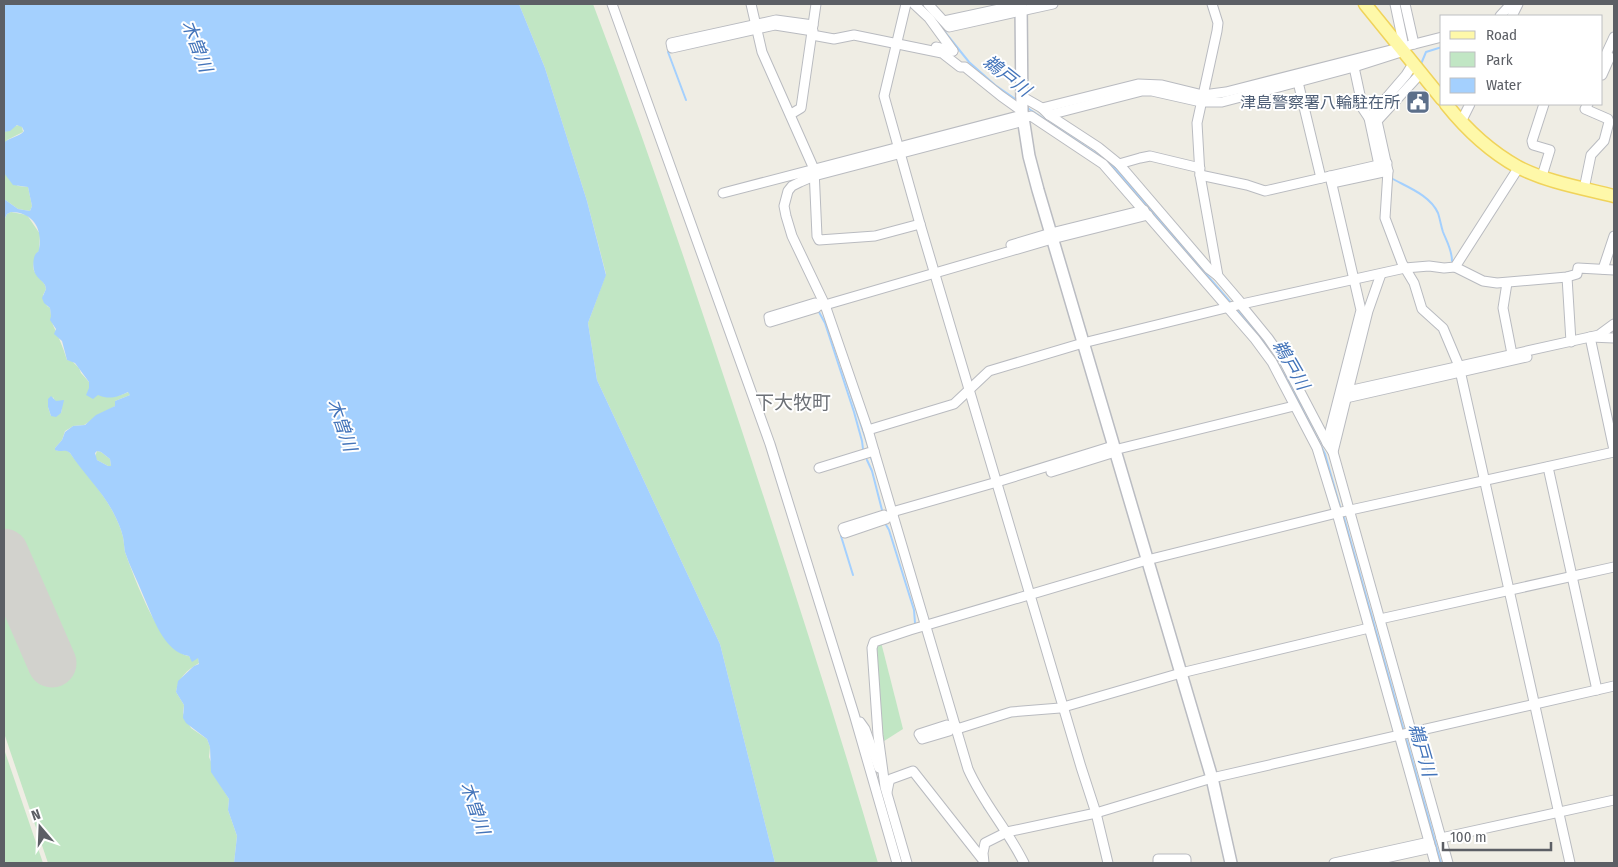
<svg xmlns="http://www.w3.org/2000/svg" width="1618" height="867" viewBox="0 0 1618 867" font-family="'Fira Sans Condensed','Noto Sans JP',sans-serif">
<style>
.green{fill:#c1e6c4;fill-rule:evenodd}
.water{fill:#a4d0fe;fill-rule:evenodd}
.lines{fill:none;stroke-linecap:round;stroke-linejoin:round}
.stream{stroke:#a4d0fe;stroke-width:2}
.runway{stroke:#d2d2cd;stroke-width:49}
.street-casing{stroke:#b9bbc0;stroke-width:11}
.secondary-casing{stroke:#babcc2;stroke-width:14}
.primary-casing{stroke:#f0d35b;stroke-width:15}
.street{stroke:#fff;stroke-width:9}
.secondary{stroke:#fff;stroke-width:11}
.primary{stroke:#fef8a9;stroke-width:12}
.labels{text-anchor:middle;stroke-width:4;stroke-linejoin:round;paint-order:stroke}
.service-label{font-size:16px;fill:#4e5e75;stroke:#fff;text-anchor:end}
.water-label{font-size:18px;font-style:italic;fill:#4374ba;stroke:#fff}
.quarter-label{font-size:19px;fill:#6d7177;stroke:#fff}
</style>
<rect width="100%" height="100%" fill="#efede4"/>
<g class="green">
<path d="M519,4H593C646,143 693,284 740,425C788,570 835,716 878,863H775L720,644L597,380L588,323L606,274L587,201L545,68Z"/>
<path d="M20,125L22,127L23,132L7,140L4,146V132C11,130 14,125 20,125Z"/>
<path d="M4,173L18,186L28,187L32,206L30,211L18,209L4,199Z"/>
<path d="M11,212L27,215L40,234L39,251L36,254C30,275 35,270 45,285L46,289L43,295L47,306L50,308C51,313 51,320 53,325C58,336 63,347 67,360L72,361L79,368L81,373L89,382V388C104,399 112,399 129,392L130,395L115,401V406L84,425L73,426L70,428L65,431L62,440L55,448L57,451L66,450L70,453C84,472 102,491 113,512C117,520 121,528 123,537C124,542 124,547 125,552C134,577 161,652 189,656L190,658H198L199,663C187,670 178,678 176,692L184,705L183,713L191,728L207,739L210,747L209,757L221,786L229,799L228,810L237,836L234,863H48L4,733V220L7,214ZM53,397L55,401H59L62,408L61,413L51,416L48,407Z"/>
<path d="M97,451L101,452L110,459L111,466H108L97,460L95,457Z"/>
<path d="M881,642L903,729L881,743L875,646Z"/>
<path d="M4,749L43,863H5L4,861Z"/>
</g>
<g class="water">
<path d="M4,4H519L545,68L587,201L606,275L588,323L597,380L720,644L775,863H234L237,836L228,810L229,799L211,772L210,747L207,739L186,723L183,718L184,705L176,692L178,681L194,666L199,664L198,658L192,662L189,656C164,653 152,615 143,595C137,580 130,567 125,552C124,547 124,542 123,537C121,528 117,520 113,512C102,491 83,473 70,453C65,448 60,453 55,450V448L62,440L65,432L73,426L85,425L96,415L115,406V401L130,395L128,392C117,397 110,400 98,395L93,399L86,395L89,388V382L75,363L67,360L62,341L54,334L56,329L50,320L51,316L50,308L44,303L42,298L46,289L45,285C42,280 35,277 34,270C33,266 33,259 35,255C38,250 38,254 39,249C43,229 33,212 11,212L7,214L4,220V199L18,209L30,211L32,206L28,187L13,185L4,173V143C9,137 20,137 24,131L22,127L17,125L10,131L4,132ZM97,451L101,452L110,459L111,466H108L97,460L95,453Z"/>
<path d="M51,396L56,401L64,400L61,413L56,417L51,416L48,407V399Z"/>
</g>
<g class="lines">
<g class="stream">
<path d="M936,21L969,62L995,85L1018,101"/>
<path d="M668,52L686,100"/>
<path d="M1421,64L1426,52L1442,47"/>
<path d="M1026,107L1109,162L1232,304"/>
<path d="M1391,178C1407,187 1430,195 1438,213C1440,219 1441,226 1443,232C1447,242 1452,250 1452,261"/>
<path d="M1235,308L1262,339L1288,381L1325,454L1341,510"/>
<path d="M819,312L825,323L854,412L862,441L863,449"/>
<path d="M842,368L869,449"/>
<path d="M870,455L875,469"/>
<path d="M867,460L872,471L882,510"/>
<path d="M1343,514L1404,731"/>
<path d="M885,523L889,530L914,610L915,623"/>
<path d="M841,536L853,575"/>
<path d="M1406,738L1441,863"/>
<path d="M984,807L990,815"/>
</g>
<path class="runway" d="M4,553L52,663"/>
<g class="street-casing">
<g id="street">
<path d="M612,4L770,444L854,714L897,863"/>
<path d="M751,4L762,52L814,169L817,236L819,240L875,236L920,224"/>
<path d="M906,4L884,96L920,224L1081,767L1096,813L1108,863"/>
<path d="M914,4L929,18L953,51"/>
<path d="M928,4L949,27L1053,4"/>
<path d="M1212,4L1218,23L1217,31L1197,123L1200,175L1218,276L1242,304"/>
<path d="M1395,4L1403,42L1400,48"/>
<path d="M1405,4L1414,44"/>
<path d="M1500,16L1511,4"/>
<path d="M1512,16L1518,4"/>
<path d="M944,21L1018,5"/>
<path d="M813,31L775,25L672,48L671,43L776,20L813,25"/>
<path d="M812,35L834,39L854,35L942,53L960,67H965L1001,96L1022,111"/>
<path d="M936,47L953,51"/>
<path d="M1602,63L1614,37"/>
<path d="M1354,67L1363,109L1369,118L1406,75L1413,64"/>
<path d="M1421,73L1377,121L1388,171L1385,218L1402,263L1414,283L1422,309L1443,328L1459,366L1570,863"/>
<path d="M1602,75L1610,57"/>
<path d="M1298,82L1321,178"/>
<path d="M1021,96L1042,108L1138,84L1162,85L1203,95L1226,92L1442,37"/>
<path d="M1042,108L1049,115L1142,91H1152L1201,102H1222L1354,67L1401,52"/>
<path d="M791,114L801,108L816,4"/>
<path d="M1049,115L1098,147L1119,164L1209,269L1218,276"/>
<path d="M1023,118L1031,116L1103,164L1255,339L1272,362L1317,448L1337,513L1435,863"/>
<path d="M1369,118L1379,165"/>
<path d="M1461,122L1470,104"/>
<path d="M1119,164L1140,158L1150,156L1200,168"/>
<path d="M1200,175L1247,185L1265,191L1387,163"/>
<path d="M1330,176L1361,310L1327,443L1333,452"/>
<path d="M1542,176L1550,150L1533,145L1532,141L1544,104"/>
<path d="M1332,183L1388,171"/>
<path d="M1584,189L1591,155L1604,141L1609,122L1608,119L1585,109L1588,104"/>
<path d="M723,193L1022,115"/>
<path d="M1011,245L1051,233L1144,210"/>
<path d="M1455,267L1483,281L1497,283L1567,277L1577,274L1578,268L1614,270"/>
<path d="M1603,269L1614,236"/>
<path d="M1381,274L1368,311L1348,391L1590,337L1614,338"/>
<path d="M1567,277L1571,342"/>
<path d="M1507,283L1503,308L1512,354"/>
<path d="M825,305L1052,239L1148,215"/>
<path d="M1241,305L1268,338L1284,361L1327,443"/>
<path d="M818,306L816,308L770,322L769,317L815,303L818,306L825,304"/>
<path d="M1614,324L1599,335L1590,337L1614,450"/>
<path d="M1348,391L1333,452L1448,863"/>
<path d="M1346,398L1527,357"/>
<path d="M868,430L825,305L792,236L786,216L784,206L788,191L792,186L800,182L814,176L1024,121"/>
<path d="M1114,450L1294,406"/>
<path d="M874,451L968,769C983,803 1008,830 1024,863"/>
<path d="M1548,467L1597,690"/>
<path d="M819,468L874,451L868,430L954,404L989,371L1083,343L1242,304L1405,268L1429,266L1444,268L1455,267L1519,167"/>
<path d="M1051,472L1115,452"/>
<path d="M892,512L997,482L1113,446"/>
<path d="M885,517L886,519L845,533L843,528L884,515L885,517L893,515"/>
<path d="M1380,619L1614,567"/>
<path d="M860,722L865,729L879,768"/>
<path d="M948,728L949,731L922,739L919,734L947,725L948,728L956,726"/>
<path d="M957,729L1011,712L1060,708L1181,673L1369,628"/>
<path d="M887,792L889,782L891,779L913,771L983,860"/>
<path d="M1441,838L1614,800"/>
<path d="M907,863L885,787L878,735L872,648L874,642L910,630L1147,560L1337,513L1614,452"/>
<path d="M984,863L983,853L985,843L1007,832L1096,813L1212,778L1614,686"/>
<path d="M1158,863V859H1186V863"/>
<path d="M1334,863L1429,842"/>
<path d="M1363,863L1431,848"/>
</g>
</g>
<g class="secondary-casing">
<path id="secondary" d="M1021,4L1022,111L1029,156L1038,190L1212,778L1231,863"/>
</g>
<g class="primary-casing">
<g id="primary">
<path d="M1365,4L1442,99"/>
<path d="M1446,104C1466,129 1489,151 1518,167C1547,182 1582,188 1614,196"/>
</g>
</g>
<use href="#street" class="street"/>
<use href="#secondary" class="secondary"/>
<use href="#primary" class="primary"/>
</g>
<defs>
<g id="civic-square" transform="scale(1.25)"><rect x="-9" y="-9" width="18" height="18" rx="4" fill="#5c6f8a" stroke="#fff"/><path d="M-.6-6.5H3V-4.5H.6V-3L4-1V1h2V6H-6V1h2V-1L-.6-3ZM-1.2 2.5V6h2.4V2.5Z" fill="#fff"/></g>
</defs>
<g fill-rule="evenodd">
<use href="#civic-square" x="1418" y="102"/>
</g>
<g class="labels">
<g class="service-label">
<text x="1400" y="108">津島警察署八輪駐在所</text>
</g>
<g class="water-label">
<text transform="translate(197 46) rotate(69)" y="6">木曽川</text>
<text transform="translate(1007 76) rotate(38)" y="6">鵜戸川</text>
<text transform="translate(1291 365) rotate(60)" y="6">鵜戸川</text>
<text transform="translate(342 425) rotate(71)" y="6">木曽川</text>
<text transform="translate(1422 750) rotate(74)" y="6">鵜戸川</text>
<text transform="translate(475 808) rotate(71)" y="6">木曽川</text>
</g>
<g class="quarter-label">
<text x="793" y="409">下大牧町</text>
</g>
</g>
<rect width="1618" height="867" fill="none" stroke="#5c5f65" stroke-width="10"/>
<rect x="1440" y="15" width="162" height="90" fill="#ffffff" stroke="#bebfc1"/>
<rect x="1450" y="31" width="25" height="8" fill="#fef8a9" stroke="#bebfc1"/>
<text x="1486" y="40" font-size="15" fill="#5c5f65">Road</text>
<rect x="1450" y="52" width="25" height="15" fill="#c1e6c4" stroke="#bebfc1"/>
<text x="1486" y="65" font-size="15" fill="#5c5f65">Park</text>
<rect x="1450" y="78" width="25" height="15" fill="#a4d0fe" stroke="#bebfc1"/>
<text x="1486" y="90" font-size="15" fill="#5c5f65">Water</text>
<g transform="translate(40 827) rotate(341)" stroke="#ffffff" stroke-width="4" paint-order="stroke">
<path d="M0-4L9 19L0 12L-9 19Z" fill="#5c5f65"/>
<text y="-8" font-size="14" font-weight="bold" text-anchor="middle" fill="#5c5f65">N</text>
</g>
<path d="M1443 842v8h108v-8" fill="none" stroke="#5c5f65" stroke-width="2.5"/>
<text x="1450" y="842" font-size="15" fill="#5c5f65" stroke="#ffffff" stroke-width="4" paint-order="stroke">100 m</text>
</svg>
